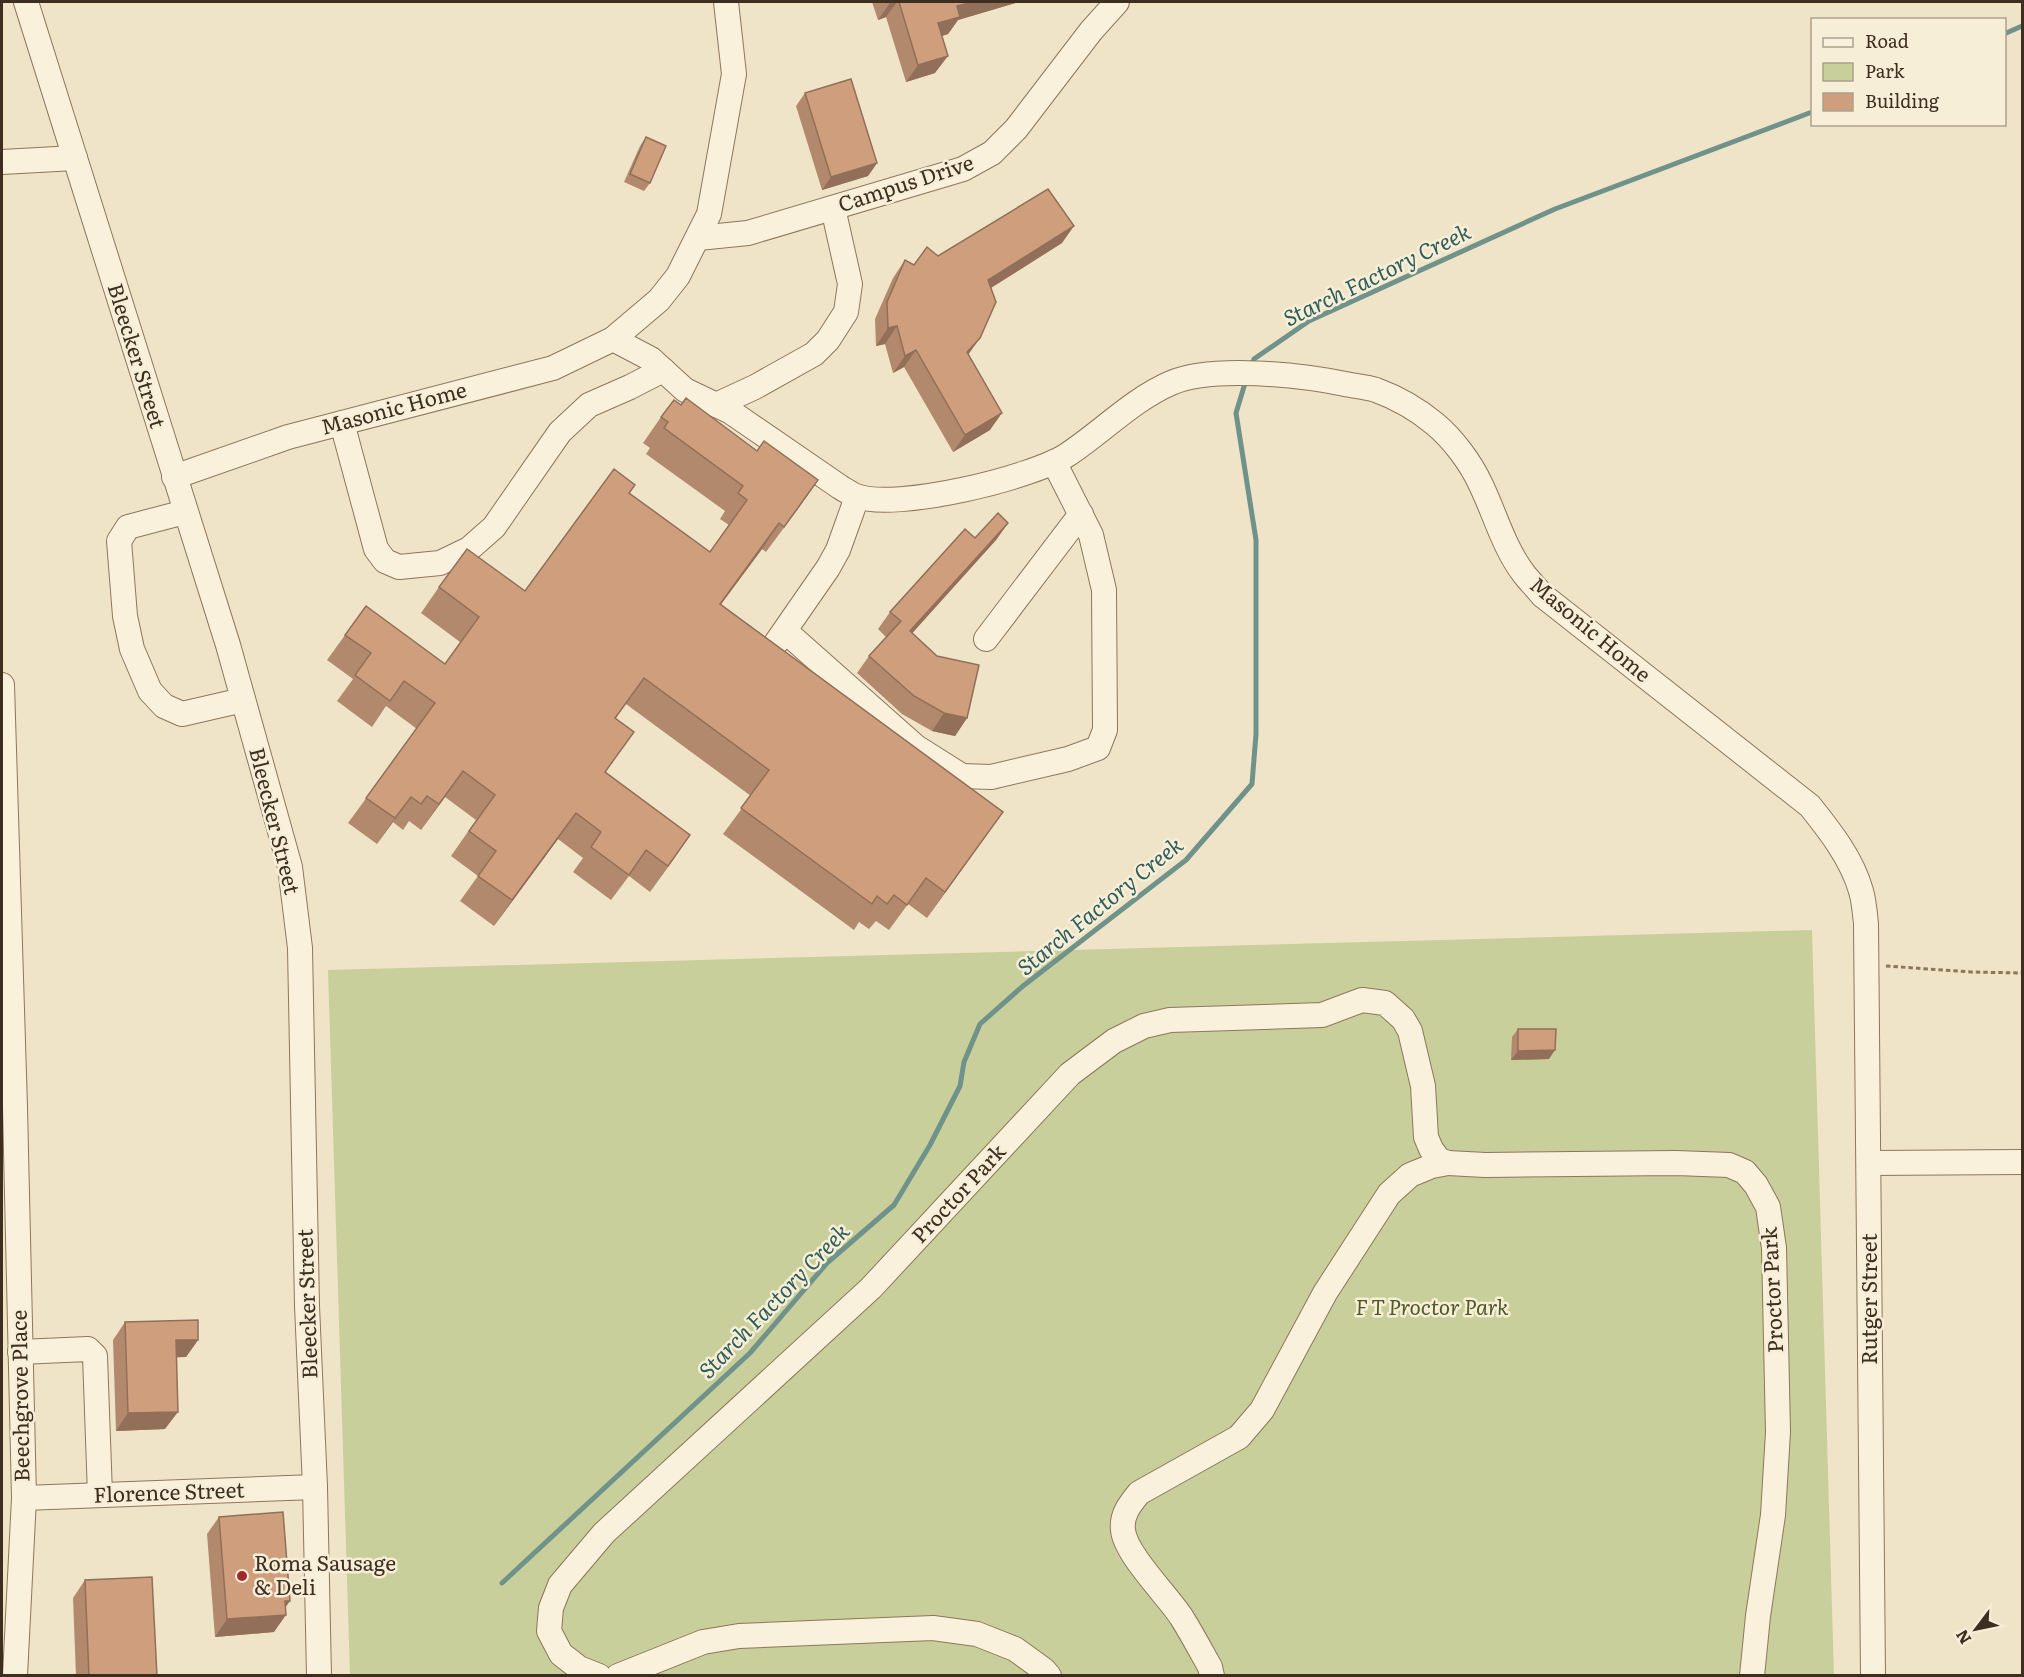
<svg xmlns="http://www.w3.org/2000/svg" width="2024" height="1677" viewBox="0 0 2024 1677" font-family="Literata,serif">
<style>
.green{fill:#c9cf9b}
.lines{fill:none;stroke-linecap:round;stroke-linejoin:round}
.stream{stroke:#6f938a;stroke-width:5}
.minor-casing{stroke:#8d765c;stroke-width:26}
.path{stroke:#8d765c;stroke-width:3;stroke-dasharray:4.5 3;stroke-linecap:butt}
.minor{stroke:#faf1dc;stroke-width:24}
.wall{fill:#b2896c}
.shaded-wall{fill:#916f58}
.building{fill:#cf9f7d;stroke:#916f58;stroke-width:1.5}
.poi-dot{fill:#9e2a2b;stroke:#f7eed8;stroke-width:2}
.labels{text-anchor:middle;stroke-width:5;stroke-linejoin:round;paint-order:stroke}
.street-label{font-size:21px;fill:#3d2e20;stroke:#f7eed8}
.park-label{font-size:21px;font-style:italic;fill:#4d5a26;stroke:#f7eed8}
.poi-label{font-size:21px;fill:#3d2e20;stroke:#f7eed8;text-anchor:start}
.water-label{font-size:22px;font-style:italic;fill:#2f5d5a;stroke:#f7eed8}
</style>
<rect width="100%" height="100%" fill="#f0e4c8"/>
<path class="green" d="M1812,930L1834,1675H350L328,970Z"/>
<g class="lines">
<g class="stream">
<path d="M2004,34L2022,26"/>
<path d="M1252,366L1254,359L1309,321L1555,209L1812,112"/>
<path d="M502,1583L750,1353L827,1263L894,1205L930,1145L960,1086L964,1062L980,1024L1023,986L1186,860L1252,784L1256,734V540L1236,413L1246,380"/>
</g>
<g class="minor-casing">
<g id="minor">
<path d="M26,2L228,645L290,867L300,948L307,1306L315,1487L319,1676"/>
<path d="M2,162L75,158"/>
<path d="M698,238L748,233L963,169L992,153L1016,129L1091,31L1117,2"/>
<path d="M613,339L651,359L685,390L731,412L840,487C845,490 851,494 856,496C896,511 1031,478 1067,455C1102,432 1132,400 1171,383C1212,365 1301,375 1345,384C1355,386 1367,387 1376,390C1398,398 1417,409 1435,424C1453,439 1471,463 1481,485C1495,514 1504,548 1524,574C1530,582 1537,588 1542,595L1810,806C1830,831 1852,859 1861,891C1864,901 1865,913 1866,924L1873,1676"/>
<path d="M716,405L755,387L814,354L828,340L846,312L850,284L833,208"/>
<path d="M342,423L376,549L385,561L399,567L440,563L469,549L494,527L560,432L589,405L630,387L663,370"/>
<path d="M174,477L288,437L553,368L613,339L659,300L678,276L709,214L734,74L726,2"/>
<path d="M185,512L128,527L119,541L125,616L132,649L150,691L164,706L182,714L243,700"/>
<path d="M785,631L916,747L962,776L991,777L1068,759L1098,748L1105,730L1104,590L1091,535L1054,462"/>
<path d="M986,639L1081,514"/>
<path d="M776,643L828,568L838,550L857,497"/>
<path d="M2,685L15,1107L24,1498L15,1676"/>
<path d="M1869,1163L2022,1162"/>
<path d="M20,1352L88,1349L95,1356L100,1495"/>
<path d="M24,1498L315,1487"/>
<path d="M599,1676L579,1668L561,1654L549,1631L551,1608L560,1585L604,1533L871,1288L1070,1074L1114,1041L1144,1026L1170,1020L1322,1015L1362,1000L1385,1003L1403,1019L1410,1031L1423,1086L1426,1137L1431,1149L1439,1160L1448,1163L1485,1165L1676,1163L1729,1165L1745,1172L1756,1185L1768,1207L1774,1248L1778,1432L1773,1515L1758,1616L1752,1676"/>
<path d="M618,1676L703,1642L739,1636L933,1628L977,1634L1015,1649L1044,1670L1049,1676"/>
<path d="M1212,1676L1210,1667C1201,1651 1192,1634 1182,1618C1168,1596 1125,1554 1123,1530C1121,1515 1130,1504 1139,1493L1239,1437L1262,1410L1325,1293L1389,1194L1410,1175L1432,1166L1448,1163"/>
</g>
</g>
<path class="path" d="M1886,966L1971,972L2022,973"/>
<use href="#minor" class="minor"/>
</g>
<g class="wall">
<path d="M872,2H1019L958,20L948,34L942,36L935,73L906,82L886,17L878,20Z"/>
<path d="M805,93L877,163L868,176L822,190L796,106Z"/>
<path d="M646,137L650,183L644,191L624,182L640,146Z"/>
<path d="M1062,243L991,288L968,354L990,430L953,452L904,367L893,373L885,344L876,346L875,319L893,278L905,260L914,265L938,256Z"/>
<path d="M681,405L757,451L818,480L766,552L762,549L721,604L1003,812L927,918L908,904L889,930L876,921L869,929L859,922L854,930L723,834L751,796L626,704L616,718L606,772L690,835L650,892L629,876L611,900L573,872L583,858L558,839L494,926L460,901L478,876L451,856L476,820L445,797L421,830L409,821L403,830L393,822L377,844L348,823L417,729L386,706L372,727L337,701L353,679L327,660L366,606L445,664L460,642L421,613L439,587L525,591L630,494L710,552L729,525L720,519L725,511L646,454L650,448L643,443L661,417Z"/>
<path d="M1008,523L996,540L912,633L967,718L955,736L932,731L902,714L857,673L869,656L886,637L878,629L890,612L975,538Z"/>
<path d="M1518,1029L1549,1059L1511,1060L1512,1037Z"/>
<path d="M125,1322L198,1340L186,1357H176L165,1429L116,1431L113,1340Z"/>
<path d="M219,1517L285,1608L274,1632L215,1637L207,1534Z"/>
<path d="M85,1580L157,1676H76L73,1598Z"/>
</g>
<g class="shaded-wall">
<path d="M894,2H897L886,17L878,20L890,3Z"/>
<path d="M973,2H1019L958,20L948,34L926,41L938,23L957,6Z"/>
<path d="M948,56L935,73L906,82L918,65Z"/>
<path d="M877,163L868,176L822,190L831,177Z"/>
<path d="M1074,226L1062,243L976,297L988,280Z"/>
<path d="M897,326L885,344L876,346L888,328Z"/>
<path d="M980,338L968,355L967,352Z"/>
<path d="M916,350L904,367L893,373L905,356Z"/>
<path d="M1002,413L990,430L953,452L965,435Z"/>
<path d="M818,480L800,506L766,552L784,527Z"/>
<path d="M779,523L762,549L702,630L720,604Z"/>
<path d="M1008,523L996,540L898,649L910,631Z"/>
<path d="M944,713L967,718L955,736L932,731Z"/>
<path d="M463,771L445,797L421,830L439,804Z"/>
<path d="M411,797L393,822L377,844L395,818Z"/>
<path d="M1003,812L985,837L927,918L945,892Z"/>
<path d="M576,813L558,839L494,926L512,900Z"/>
<path d="M690,835L673,860L650,892L668,866Z"/>
<path d="M1555,1050L1549,1059L1511,1060L1518,1051Z"/>
<path d="M176,1340H198L186,1357L163,1358Z"/>
<path d="M178,1412L165,1429L116,1431L128,1413Z"/>
<path d="M285,1601H290L280,1615H286L274,1632L215,1637L227,1619Z"/>
</g>
<g class="building">
<path d="M899,2H973L957,6L960,17L938,23L948,56L918,65Z"/>
<path d="M851,79L877,163L831,177L805,93Z"/>
<path d="M646,137L666,146L650,183L630,174Z"/>
<path d="M1048,189L1074,226L988,280L996,302L980,338L967,352L1002,413L965,435L916,350L905,356L897,326L888,328L887,302L905,260L914,265L927,247L938,256Z"/>
<path d="M686,398L757,451L764,441L818,480L784,527L779,523L720,604L1003,812L945,892L926,878L907,905L894,895L887,904L877,896L872,904L741,808L769,770L644,678L615,718L634,732L605,772L690,835L668,866L646,850L629,875L591,847L601,832L576,813L512,900L478,876L496,851L469,831L495,795L463,771L439,804L427,796L421,804L411,797L395,818L366,798L435,703L404,681L390,701L355,675L371,653L345,635L366,606L445,664L479,617L439,587L467,549L525,591L614,469L635,485L629,493L710,552L747,500L738,493L743,486L664,428L668,422L661,417L674,400L681,405Z"/>
<path d="M998,513L1008,523L910,631L937,656L979,665L967,718L944,713L914,696L869,656L901,621L890,612L965,529L975,538Z"/>
<path d="M1518,1029H1556L1555,1050L1518,1051Z"/>
<path d="M198,1320V1340H176L178,1412L128,1413L125,1322Z"/>
<path d="M283,1512L290,1601H285L286,1615L227,1619L219,1517Z"/>
<path d="M152,1577L157,1676H89L85,1580Z"/>
</g>
<circle class="poi-dot" cx="242" cy="1576" r="6"/>
<g class="labels">
<g class="street-label">
<text transform="translate(906 184) rotate(-18)" y="7">Campus Drive</text>
<text transform="translate(136 356) rotate(73)" y="7">Bleecker Street</text>
<text transform="translate(394 409) rotate(-15)" y="7">Masonic Home</text>
<text transform="translate(1590 630) rotate(40)" y="7">Masonic Home</text>
<text transform="translate(274 821) rotate(76)" y="7">Bleecker Street</text>
<text transform="translate(959 1194) rotate(-47)" y="7">Proctor Park</text>
<text transform="translate(1773 1290) rotate(-93)" y="7">Proctor Park</text>
<text transform="translate(1870 1299) rotate(-90)" y="7">Rutger Street</text>
<text transform="translate(308 1304) rotate(-92)" y="7">Bleecker Street</text>
<text transform="translate(21 1396) rotate(-91)" y="7">Beechgrove Place</text>
<text transform="translate(169 1493) rotate(-2)" y="7">Florence Street</text>
</g>
<g class="park-label">
<text x="1432" y="1315">F T Proctor Park</text>
</g>
<g class="poi-label">
<text x="254" y="1571">Roma Sausage<tspan x="254" dy="24">&amp; Deli</tspan></text>
</g>
<g class="water-label">
<text transform="translate(1377 275) rotate(-26)" y="8">Starch Factory Creek</text>
<text transform="translate(1100 906) rotate(-39)" y="8">Starch Factory Creek</text>
<text transform="translate(774 1301) rotate(-46)" y="8">Starch Factory Creek</text>
</g>
</g>
<rect width="2024" height="1677" fill="none" stroke="#3d2e20" stroke-width="6"/>
<rect x="1811" y="18" width="195" height="108" fill="#f7eed8" stroke="#ada18e" stroke-width="1.5"/>
<rect x="1823" y="38" width="30" height="9" fill="#faf1dc" stroke="#ada18e" stroke-width="1.5"/>
<text x="1865" y="48" font-size="18" fill="#3d2e20">Road</text>
<rect x="1823" y="63" width="30" height="18" fill="#c9cf9b" stroke="#ada18e" stroke-width="1.5"/>
<text x="1865" y="78" font-size="18" fill="#3d2e20">Park</text>
<rect x="1823" y="93" width="30" height="18" fill="#cf9f7d" stroke="#ada18e" stroke-width="1.5"/>
<text x="1865" y="108" font-size="18" fill="#3d2e20">Building</text>
<g transform="translate(1976 1629) rotate(238)" stroke="#f7eed8" stroke-width="4.5" paint-order="stroke">
<path d="M0-4.5L10 22L0 15L-10 22Z" fill="#3d2e20"/>
<text y="-9" font-size="16" font-weight="bold" text-anchor="middle" fill="#3d2e20">N</text>
</g>
</svg>
